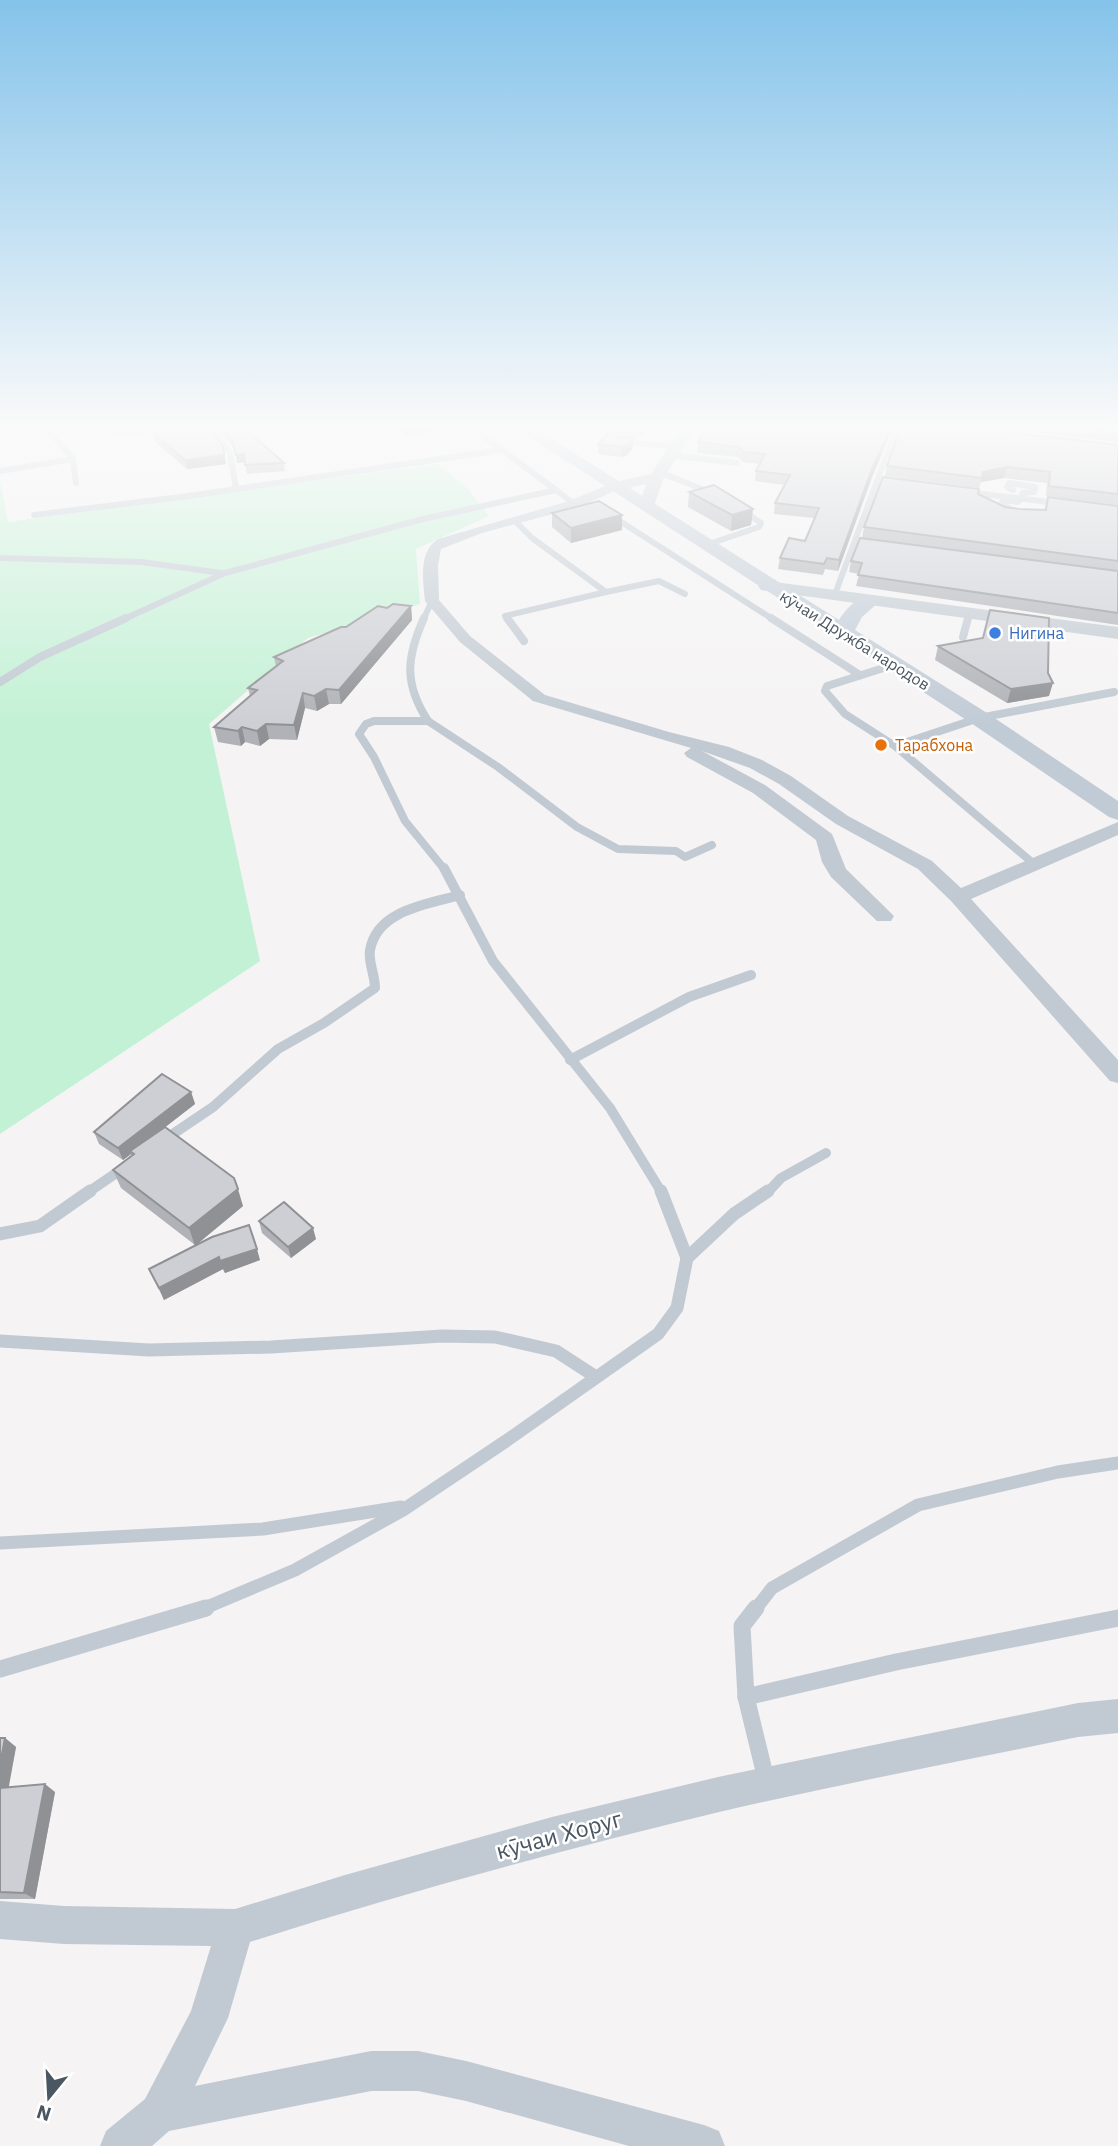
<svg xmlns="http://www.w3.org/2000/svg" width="1118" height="2146" viewBox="0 0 1118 2146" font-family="'IBM Plex Sans',sans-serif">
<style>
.green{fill:#c3f1d5}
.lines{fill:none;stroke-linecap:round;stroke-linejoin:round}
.service-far4{stroke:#c1cad2;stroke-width:6}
.service-far3{stroke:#c1cad2;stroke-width:8}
.service-far2{stroke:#c1cad2;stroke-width:10}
.service-far1{stroke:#c1cad2;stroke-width:13}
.service{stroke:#c1cad2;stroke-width:17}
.minor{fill:#c1cad2;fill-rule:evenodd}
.tertiary{fill:#c1cad2;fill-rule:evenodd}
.secondary{fill:#c1cbd6;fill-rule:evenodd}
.wall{fill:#b0b2b7}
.shaded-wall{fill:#909195}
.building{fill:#cdcfd5;stroke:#909195;stroke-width:2}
.shop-dot{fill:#3f7fe0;stroke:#fff;stroke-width:2.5}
.food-dot{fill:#e8710a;stroke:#fff;stroke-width:2.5}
.labels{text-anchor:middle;stroke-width:5;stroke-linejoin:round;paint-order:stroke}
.far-shop-label{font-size:16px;fill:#366cbe;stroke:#fff;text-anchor:start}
.far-street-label{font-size:16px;fill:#4a5661;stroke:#fff}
.far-food-label{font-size:16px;fill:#c56008;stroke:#fff;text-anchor:start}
.near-street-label{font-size:23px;fill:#4a5661;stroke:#fff}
</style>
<rect width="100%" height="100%" fill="#f5f3f3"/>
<path class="green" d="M438,464L466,487L489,516L416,549L420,604L308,638L209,724L260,961L0,1134V481L8,522Z"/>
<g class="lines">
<g class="service-far4">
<path d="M39,425L57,440L73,459"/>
<path d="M209,425L230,453L236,489"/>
<path d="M467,425L502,450"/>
<path d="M47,430L138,433L194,425"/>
<path d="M621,441L674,447"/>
<path d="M669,455L737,463"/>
<path d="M0,471L73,459L76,483"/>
<path d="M659,472L712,493"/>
<path d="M1013,490L1007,487L1009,483L1035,487L1034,492L1023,493L1018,502L1003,500L1001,504L1014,511"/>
<path d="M966,492L1057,503"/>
<path d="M34,515L188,496L502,450L556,490"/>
<path d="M612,516L774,620"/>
<path d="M515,521L532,538L606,592L659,581L685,594"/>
<path d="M706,545L759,527L761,523L742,510"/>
<path d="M0,558L141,562L222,573"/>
<path d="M835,594L898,425"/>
<path d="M122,620L225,573L419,520L556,490L574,504"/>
<path d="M423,620L432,601"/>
<path d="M508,620L505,616L606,592"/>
<path d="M968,620L970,611"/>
</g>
<g class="service-far3">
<path d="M424,618C406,658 404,684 428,721"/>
<path d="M507,618L524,641"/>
<path d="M771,618L860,675"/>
<path d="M963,637L968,618"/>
<path d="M893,665L827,686L825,691L845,714L895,746L979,718L1114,692"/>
<path d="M0,682L40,657L126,618"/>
<path d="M895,746L1034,864"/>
<path d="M445,870L405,821L374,757L359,734L366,724L374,721H428L498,767L577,827L618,849L676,851L685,857L712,845"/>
</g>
<g class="service-far2">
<path d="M444,868L493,961L610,1108L662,1193"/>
<path d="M570,1060L689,997L751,975"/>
<path d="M164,1140L213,1107L278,1049L324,1023L375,988C375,975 368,962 370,950C377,910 428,904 460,895"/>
<path d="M87,1193L125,1167"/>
<path d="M767,1193L781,1178L826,1153"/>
</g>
<g class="service-far1">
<path d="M0,1234L40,1226L90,1191"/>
<path d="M687,1258L734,1214L768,1191"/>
<path d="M0,1341L149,1350L271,1347L442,1336L495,1337L556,1351L596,1377"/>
<path d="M0,1543L263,1529L401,1507"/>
<path d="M200,1610L295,1570L403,1510L506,1441L658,1334L677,1308L687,1258L661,1191"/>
<path d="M755,1610L772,1588L918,1505L1058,1472L1118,1463"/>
</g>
<g class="service">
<path d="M756,1608L742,1626L746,1697L766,1779"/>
<path d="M0,1669L206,1608"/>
<path d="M746,1697L896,1662L1118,1618"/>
</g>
<g class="minor">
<path d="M615,482L621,486L619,489L579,507L482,533L441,549L438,565L439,600L470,636L545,695L669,732L729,747L762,760L791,776L848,816L932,861L961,888L1118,822V835L971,899L1118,1060V1083L1110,1081L951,901L918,869L836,824L779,784L750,768L702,751L765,785L832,834L846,869L894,916L891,921H877L831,877L822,862L816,840L753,793L687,757L684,753L691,748L533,701L460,642L425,601C423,580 418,552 438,539L569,501Z"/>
<path d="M1118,1699V1733L1078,1737C957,1762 835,1785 715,1813C558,1851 403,1893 250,1942L228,2018L195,2086L371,2051H418L466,2061L704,2125L719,2131L725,2146H629L466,2101L418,2091H371L169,2131L152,2146H100L106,2131L145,2099L191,2011L211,1946L64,1944L0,1939V1901L64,1906L235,1909L345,1875L552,1817L718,1777L1078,1703Z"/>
</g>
<g class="tertiary">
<path d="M683,425H697L664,477L653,509L647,511L639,506L646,484L615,491L610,489L607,486L610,483L651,474Z"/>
<path d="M767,581L1118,627V639L761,590L758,586Z"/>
</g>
<path class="secondary" d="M511,425H530L839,620C847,607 861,593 877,597L880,601L862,617L855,630L987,713L1118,801V820L1109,817L971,723Z"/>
</g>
<g class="wall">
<path d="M395,425H442L443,430L404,436Z"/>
<path d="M615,425H651L641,437L615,434Z"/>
<path d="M708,425L871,480L838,571L825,569L823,575L778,569L780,558L805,541L814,518L774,514L775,503L785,485L755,481L756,471L760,464L743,462L738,457L697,453L698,442Z"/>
<path d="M963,425H1118V442Z"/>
<path d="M223,428L284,463L285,471L247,474L245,462L237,463L235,450L224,436Z"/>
<path d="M153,433L223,446L226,464L187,469L155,442Z"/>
<path d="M615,436L633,438V448L627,455L622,457L598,454V444Z"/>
<path d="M1118,445V505L1046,496L1047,483L1004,478L981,482L979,488L885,476L887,466Z"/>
<path d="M689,492L753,509L751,525L731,531L688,507Z"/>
<path d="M978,494L1005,507L1019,509L1044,510L1048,497L1118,506V625L856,586L859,574L849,572L851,561L862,538L864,527Z"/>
<path d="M552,513L622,515V530L571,543L552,527Z"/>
<path d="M411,606L412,620L341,704H329L317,711L305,708L297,740L269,739L260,746L245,742L241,746L218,742L214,727L250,696L248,688L276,667L274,657L346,627L387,608Z"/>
<path d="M938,646L1049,696L1007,703L935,660Z"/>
<path d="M191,1092L195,1104L165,1127L243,1206L198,1243L260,1260L225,1273L223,1269L164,1300L149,1269L195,1245L121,1188L113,1170L131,1156V1154L123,1160L99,1144L94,1132Z"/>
<path d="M259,1221L316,1239L291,1258L262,1233Z"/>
<path d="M0,1738H5L16,1747L8,1787L55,1792L35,1899H0Z"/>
</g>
<g class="shaded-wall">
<path d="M403,425H442L443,430L404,436Z"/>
<path d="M643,425H651L641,437L642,426Z"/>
<path d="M892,425H894L871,480L838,571L839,560L872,469Z"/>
<path d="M633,438V448L627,455L622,457V447Z"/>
<path d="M244,454L246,462L237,463L236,455Z"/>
<path d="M224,455L226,464L187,469L185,460Z"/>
<path d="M1007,467L1004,478L981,482L983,472Z"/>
<path d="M753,509L751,525L731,531L732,515Z"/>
<path d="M622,515V530L571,543V528Z"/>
<path d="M411,606L412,620L341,704L339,690Z"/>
<path d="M1053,683L1049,696L1007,703L1011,689Z"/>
<path d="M326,689L329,704L317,711L314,696Z"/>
<path d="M303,693L305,708L297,740L294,725Z"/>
<path d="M266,724L269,739L260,746L257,731Z"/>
<path d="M242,727L245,742L241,746L238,731Z"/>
<path d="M191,1092L195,1104L132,1153L130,1151L131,1154L123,1160L118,1148Z"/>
<path d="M238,1189L243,1206L195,1246L189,1228Z"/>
<path d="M313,1228L316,1239L291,1258L288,1247Z"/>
<path d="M257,1249L260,1260L225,1273L223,1269L164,1300L159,1288L219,1257Z"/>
<path d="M5,1738L16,1747L7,1797L0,1791V1765Z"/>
<path d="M45,1784L55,1792L35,1899L24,1893Z"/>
</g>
<g class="building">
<path d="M163,425H206L223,446L224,455L185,460L153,433Z"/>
<path d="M708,425H892L872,469L839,560L827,558L824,564L780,558L789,538L805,541L819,508L775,503L790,475L756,471L765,454L744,452L739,447L698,442Z"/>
<path d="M902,425H949L1118,445V494L1049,486L1050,472L1007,467L983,472L982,478L887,466Z"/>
<path d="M1055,425H1118V432Z"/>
<path d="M242,426L284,463L245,465L244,454L236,455L233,442L223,428Z"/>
<path d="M611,430L615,436L633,438L628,445L622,447L598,444Z"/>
<path d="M883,477L979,489L978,494L1005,507L1019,509L1046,510L1048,497L1118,506V561L864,527Z"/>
<path d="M714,485L753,509L732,515L689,492Z"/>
<path d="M599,501L622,515L571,528L552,513Z"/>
<path d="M860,538L1118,571V613L858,575L862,563L851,561Z"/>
<path d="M393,604L411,606L339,690L326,689L314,696L303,693L294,725L266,724L257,731L242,727L238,731L214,727L257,690L248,688L283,661L274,657L341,627H346L378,606L387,608Z"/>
<path d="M990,610L1049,618L1048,673L1053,683L1011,689L938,646L983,638Z"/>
<path d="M162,1074L191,1092L118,1148L94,1132Z"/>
<path d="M165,1127L234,1178L238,1189L189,1228L113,1170L134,1154L130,1151Z"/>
<path d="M284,1202L313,1228L288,1247L259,1221Z"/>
<path d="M249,1225L257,1249L220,1261L219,1257L159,1288L149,1269L212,1237Z"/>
<path d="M0,1738H5L0,1765Z"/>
<path d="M45,1784L24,1893L0,1892V1788Z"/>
</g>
<linearGradient id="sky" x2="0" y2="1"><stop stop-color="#85c3ea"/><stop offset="0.59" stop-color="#fafafa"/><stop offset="1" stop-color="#fafafa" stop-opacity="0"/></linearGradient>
<rect width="1118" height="725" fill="url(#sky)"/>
<circle class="shop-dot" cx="995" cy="633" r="7"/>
<circle class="food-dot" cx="881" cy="745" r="7"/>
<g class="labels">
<g class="far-shop-label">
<text x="1009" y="639">Нигина</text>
</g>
<g class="far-street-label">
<text transform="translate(855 640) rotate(32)" y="6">кӯчаи Дружба народов</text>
</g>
<g class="far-food-label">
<text x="895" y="751">Тарабхона</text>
</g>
<g class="near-street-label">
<text transform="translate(559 1835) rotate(-15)" y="8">кӯчаи Хоруг</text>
</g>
</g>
<g transform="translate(49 2097) rotate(198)" stroke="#ffffff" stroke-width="5" paint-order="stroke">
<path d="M0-5L12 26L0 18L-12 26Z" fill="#4a5661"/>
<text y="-10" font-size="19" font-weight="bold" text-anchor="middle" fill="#4a5661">N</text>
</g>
</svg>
